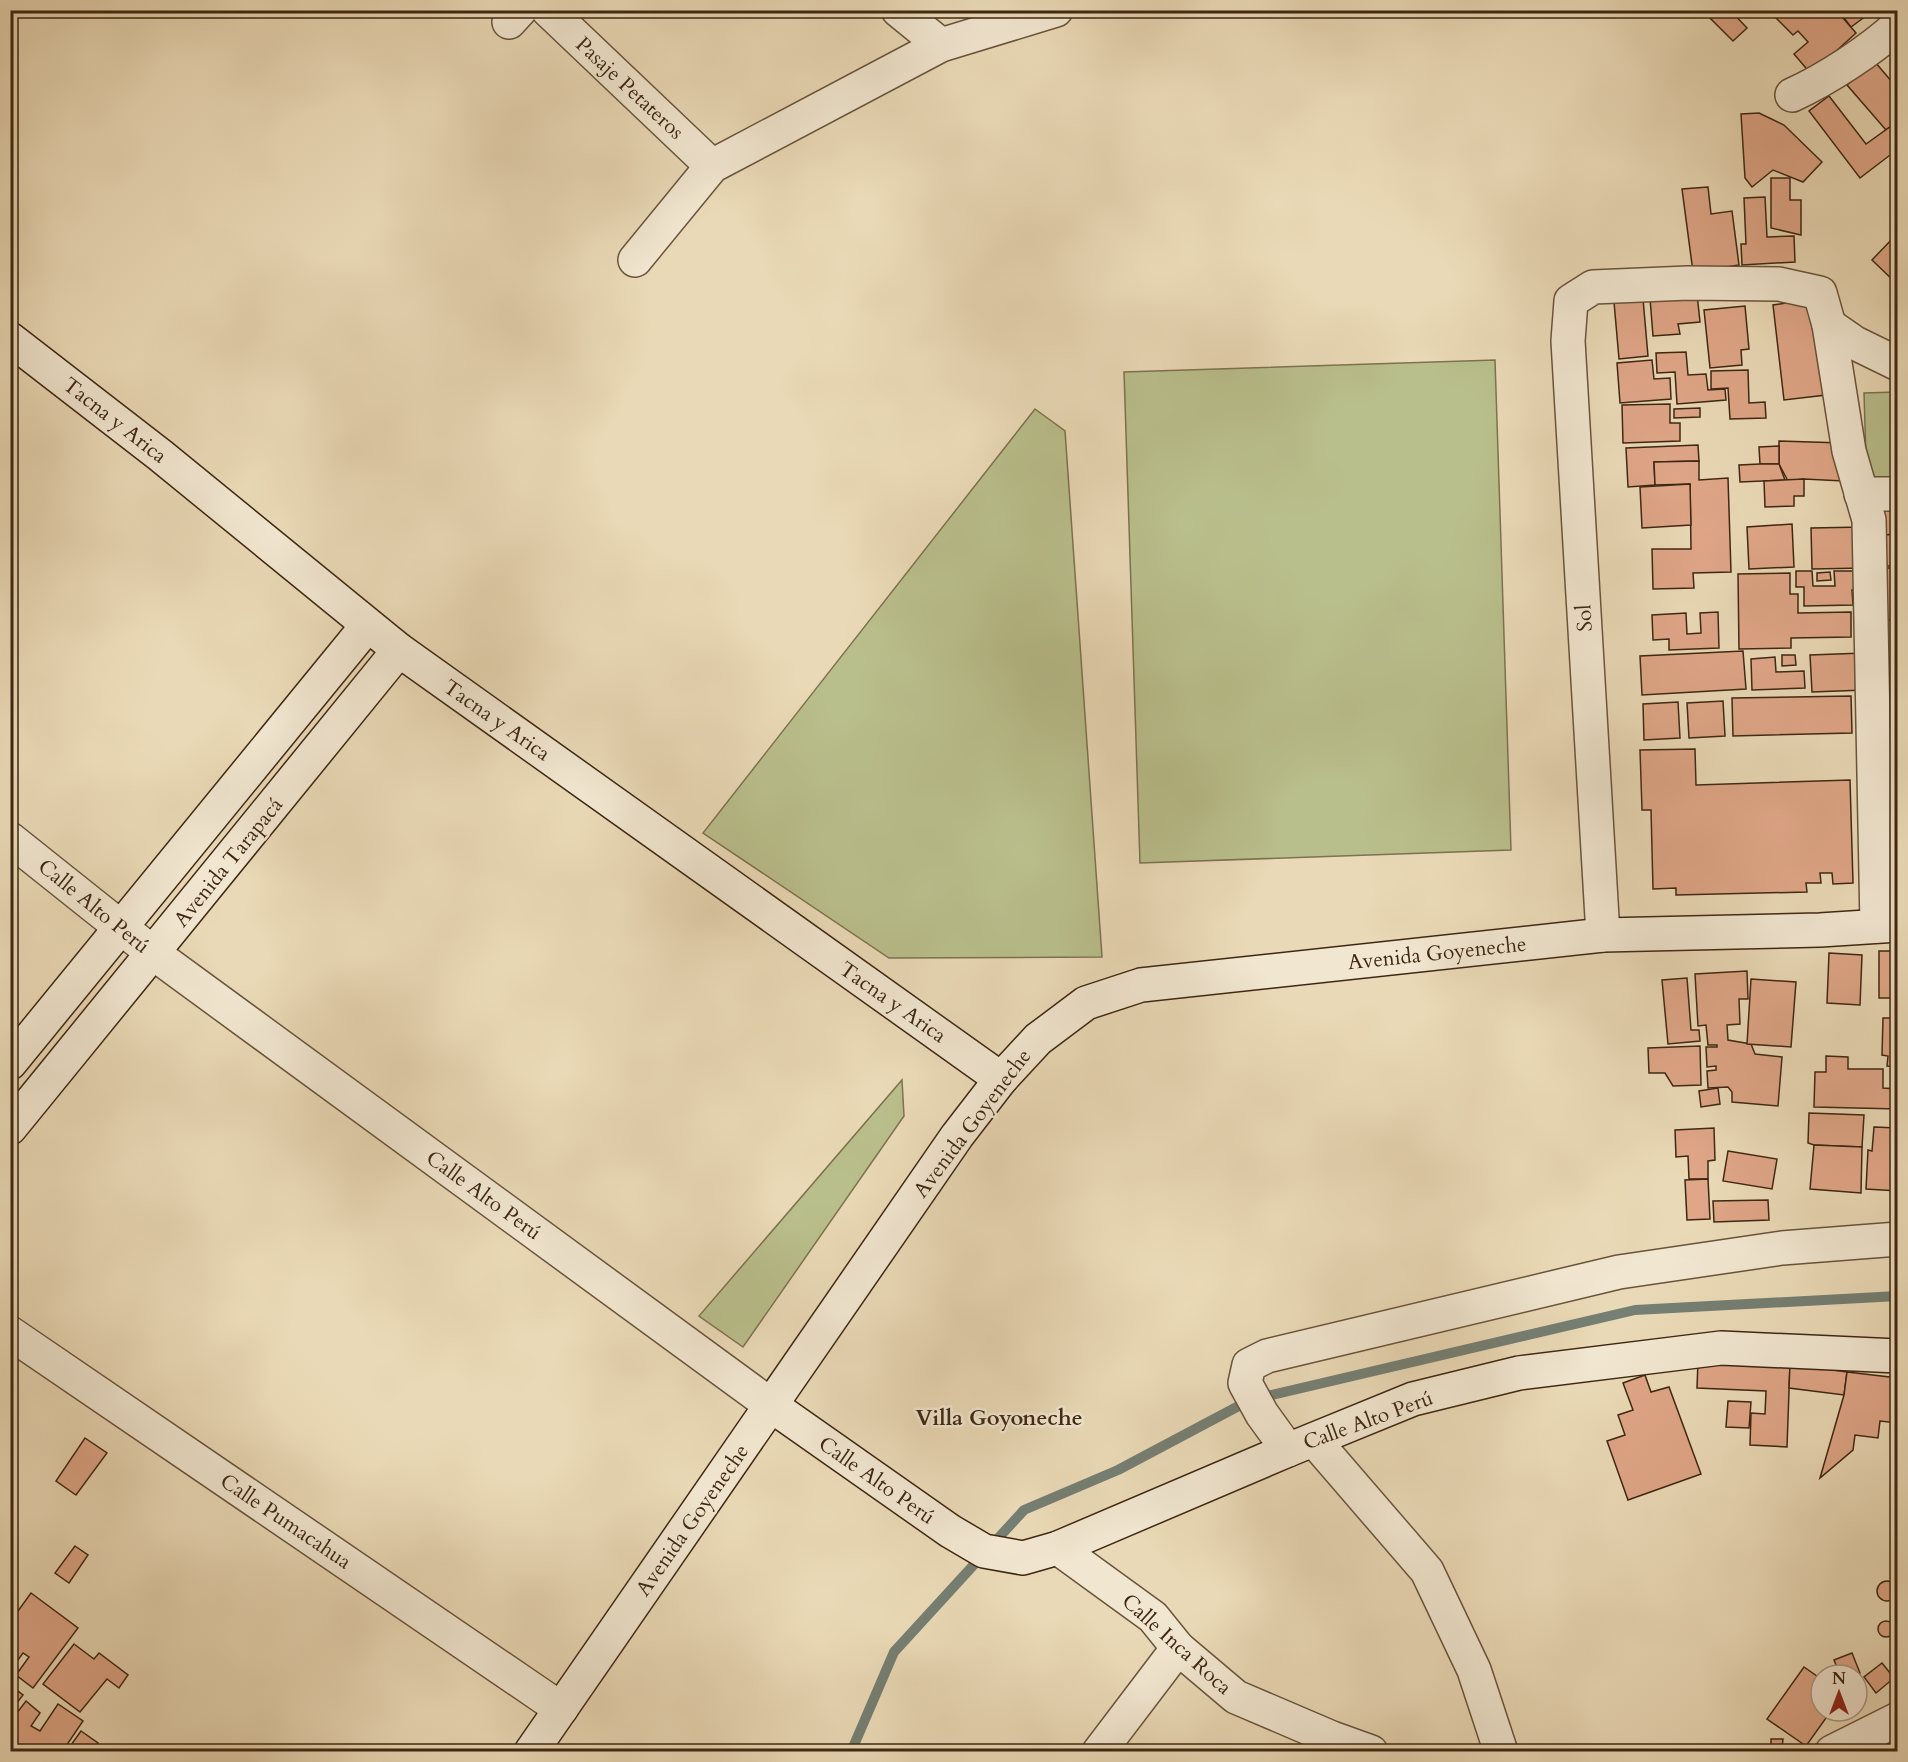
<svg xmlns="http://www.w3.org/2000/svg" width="1908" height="1762" viewBox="0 0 1908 1762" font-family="Cardo,serif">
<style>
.green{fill:#b9bf8c;stroke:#7c734f;stroke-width:1.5}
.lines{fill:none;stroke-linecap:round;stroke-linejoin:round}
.stream{stroke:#757f73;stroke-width:10}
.building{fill:#dfa687;stroke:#3e2712;stroke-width:1.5}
.street-casing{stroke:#69543b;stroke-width:36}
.secondary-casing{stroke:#3e2712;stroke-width:36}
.street{stroke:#f1e6d0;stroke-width:33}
.secondary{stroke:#f1e6d0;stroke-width:33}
.labels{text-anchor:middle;stroke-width:5;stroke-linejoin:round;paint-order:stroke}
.street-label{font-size:21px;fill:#3e2712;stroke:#f1e6d0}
.neighbourhood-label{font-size:22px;font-weight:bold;fill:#3e2712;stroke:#f1e6d0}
</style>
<rect width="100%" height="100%" fill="#ead9b6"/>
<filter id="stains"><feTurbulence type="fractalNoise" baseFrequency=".00333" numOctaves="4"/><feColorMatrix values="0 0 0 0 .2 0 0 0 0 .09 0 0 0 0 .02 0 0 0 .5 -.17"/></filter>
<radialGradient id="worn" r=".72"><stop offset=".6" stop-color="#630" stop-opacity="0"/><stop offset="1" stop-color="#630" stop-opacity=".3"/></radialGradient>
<g class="green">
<path d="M1495,360L1511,850L1140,863L1124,372Z"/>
<path d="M1897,392V490L1867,491L1864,393Z"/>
<path d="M1035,409L1065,431L1102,957L889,958L703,833Z"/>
<path d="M902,1080L904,1116L743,1347L699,1316Z"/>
</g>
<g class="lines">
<path class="stream" d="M851,1752L894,1652L1024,1510L1118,1470L1250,1400L1635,1310L1898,1296"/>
</g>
<g class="building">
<path d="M1705,10H1730L1747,28L1733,41L1704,12Z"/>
<path d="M1780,10H1836L1856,33L1811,74L1794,54L1808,42L1798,31L1793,35L1774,16Z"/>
<path d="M1838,10H1874L1851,27Z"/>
<path d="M1875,62L1898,89V121L1886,130L1847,85Z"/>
<path d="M1829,96L1866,144L1894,124L1898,127V149L1860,178L1809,111Z"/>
<path d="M1759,113L1784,125L1822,162L1803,182L1773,170L1752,187L1745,178L1741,114Z"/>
<path d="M1771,178H1790V200H1801V235L1771,228Z"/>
<path d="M1708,187L1711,214L1732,211L1739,265L1693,272L1682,189Z"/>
<path d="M1765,197L1767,237L1794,236L1795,262L1742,265L1741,244H1746L1744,198Z"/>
<path d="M1895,236L1898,238V285L1872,260Z"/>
<path d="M1697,294L1700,322L1678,324L1680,334L1653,336L1650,298Z"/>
<path d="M1643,299L1648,356L1619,359L1614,302Z"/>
<path d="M1814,299L1826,395L1784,400L1773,305Z"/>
<path d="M1745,306L1749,349L1741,350L1742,365L1710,368L1704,310Z"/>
<path d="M1686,352L1688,375L1706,374L1708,390L1725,389L1726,400L1677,404L1675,372L1657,373L1656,353Z"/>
<path d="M1652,360L1654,379L1670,378L1671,399L1620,403L1617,363Z"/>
<path d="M1748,370L1749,403L1765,402L1766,418L1730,419L1728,388L1711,389V371Z"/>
<path d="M1670,404V423H1680V441L1623,443L1622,405Z"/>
<path d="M1700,408V417L1674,418V409Z"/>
<path d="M1779,441L1843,443V481L1804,479L1788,481L1779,464Z"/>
<path d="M1698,445L1699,461L1654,462L1655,485L1628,487L1626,448Z"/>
<path d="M1779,446V464H1760L1759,447Z"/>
<path d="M1699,461V480L1728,478L1731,572L1693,573L1694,588L1653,589L1652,549H1691L1690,484L1655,485L1654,462Z"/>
<path d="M1760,464H1779L1785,480L1740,482L1739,465Z"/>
<path d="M1804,479V496H1794V506L1765,507L1764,481Z"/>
<path d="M1690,484L1691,525L1642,528L1640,487Z"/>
<path d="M1898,502V534L1884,535L1881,504Z"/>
<path d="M1792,524L1794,567L1749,569L1747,527Z"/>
<path d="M1863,527L1864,568L1812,569L1811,528Z"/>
<path d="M1898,534V566H1887L1884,535Z"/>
<path d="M1885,568H1898V649H1896L1895,620H1886Z"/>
<path d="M1796,571H1812L1813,586H1835L1834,571H1859V590H1852L1853,605L1804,606V587H1796Z"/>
<path d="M1830,572L1831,580L1817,581V573Z"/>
<path d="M1790,573V594H1798V613L1851,612V637L1791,638V648L1739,649L1738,574Z"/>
<path d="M1718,612L1719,648L1669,650V639L1653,640L1652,615L1686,613L1687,634L1701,633L1700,613Z"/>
<path d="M1743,651L1746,689L1642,695L1640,656Z"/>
<path d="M1864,653L1865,690L1812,692L1810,655Z"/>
<path d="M1782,655H1795L1796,665L1782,666Z"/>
<path d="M1775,657L1776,672L1804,671L1805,688L1752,690L1751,659Z"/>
<path d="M1851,696L1852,733L1733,736L1732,698Z"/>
<path d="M1723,701L1725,736L1689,738L1687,703Z"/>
<path d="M1678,702L1680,738L1644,740L1643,704Z"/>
<path d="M1893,741H1898V771L1894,772Z"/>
<path d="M1695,749L1696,785L1850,780L1853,883L1833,884L1832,873H1820L1821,883H1806L1807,892L1676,895V888L1653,889L1651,810H1642L1640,750Z"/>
<path d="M1892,779H1898V873H1894Z"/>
<rect x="1879" y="951" width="19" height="47"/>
<path d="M1829,953L1862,955L1860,1005L1827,1003Z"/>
<path d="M1747,971L1748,999H1739L1740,1024L1727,1025L1728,1040L1751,1044L1755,1054L1782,1057L1778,1106L1732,1102V1092L1728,1087L1708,1088L1707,1071L1716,1070V1066L1707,1067L1706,1047H1717V1045H1708L1706,1025L1698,1026L1695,974Z"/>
<path d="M1687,978L1691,1030H1699L1700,1041L1668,1044L1662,980Z"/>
<path d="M1751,979L1796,982L1791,1047L1747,1044Z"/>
<path d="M1883,1018H1898V1067L1887,1066L1888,1056L1882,1055Z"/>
<path d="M1700,1046L1701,1085L1673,1086L1665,1073H1649L1648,1048Z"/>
<path d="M1826,1056L1848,1057V1069H1883V1088L1898,1089V1109L1814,1107L1815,1072H1826Z"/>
<path d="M1718,1088L1720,1104L1701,1107L1699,1091Z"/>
<path d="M1809,1113L1864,1115L1862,1147L1814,1145L1808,1143Z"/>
<path d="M1874,1127L1898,1128V1191L1866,1189L1868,1150L1872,1151Z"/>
<path d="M1714,1128L1715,1160L1708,1161V1179H1689L1688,1156L1676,1157L1675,1130Z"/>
<path d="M1814,1145L1862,1147L1861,1193L1810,1189Z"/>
<path d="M1728,1151L1777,1159L1772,1189L1723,1181Z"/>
<path d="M1708,1179L1710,1219L1687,1220L1685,1180Z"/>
<path d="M1768,1200L1769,1220L1714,1222L1713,1201Z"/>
<path d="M1698,1361L1790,1364L1787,1447L1750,1445L1751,1413L1765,1414L1766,1391L1697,1388Z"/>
<path d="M1790,1364L1847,1372L1844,1395L1789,1388Z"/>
<path d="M1847,1372L1898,1378V1423L1880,1421L1878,1438L1855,1435L1853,1450L1820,1478L1844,1395Z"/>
<path d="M1645,1375L1651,1392L1669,1387L1701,1474L1628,1500L1607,1441L1625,1435L1618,1415L1633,1410L1623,1383Z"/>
<path d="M1728,1401L1751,1402L1749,1428L1726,1427Z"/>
<path d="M85,1438L107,1453L76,1495L56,1481Z"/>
<path d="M75,1546L88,1555L69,1583L55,1573Z"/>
<circle cx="1887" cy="1591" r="10"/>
<path d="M31,1593L78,1628L33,1688L16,1675L29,1657L23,1653L10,1671V1622Z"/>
<circle cx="1886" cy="1629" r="8"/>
<path d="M1897,1633H1898V1643L1893,1639Z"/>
<path d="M74,1644L94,1659L99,1653L128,1675L119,1688L107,1679L80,1712L43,1684Z"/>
<circle cx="1895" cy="1649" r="3.5"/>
<path d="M1852,1653L1860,1673L1855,1675H1840L1834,1660Z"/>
<path d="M1882,1663L1894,1678L1876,1693L1864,1677Z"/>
<path d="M1804,1667L1821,1679V1711H1831L1806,1746L1767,1719Z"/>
<path d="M10,1685L23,1695L10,1712Z"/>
<path d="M26,1701L40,1713L31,1726L40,1731L58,1704L83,1721L62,1752H10V1722Z"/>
<path d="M81,1731L98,1743L91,1752H66Z"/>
<path d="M1771,1739H1783L1782,1749H1771Z"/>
</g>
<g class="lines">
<g class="street-casing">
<g id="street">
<path d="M548,10L712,166"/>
<path d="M898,10L941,45"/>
<path d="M509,22L520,10"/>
<path d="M1792,95C1825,80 1872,50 1898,25"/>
<path d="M635,260L712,166L941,45L1056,10"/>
<path d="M1829,325L1855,343L1898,364"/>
<path d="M1861,494H1898"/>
<path d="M10,839L153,953L772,1406"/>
<path d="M1603,935L1568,341L1571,301L1593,287L1688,283L1779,284L1820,293L1829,325L1849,451L1869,520L1877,926"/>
<path d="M10,1333L561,1709"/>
<path d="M1314,1440L1427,1571L1474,1670L1501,1752"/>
<path d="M1288,1450L1262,1414L1245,1383L1249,1365L1267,1356L1619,1272L1782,1248L1898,1239"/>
<path d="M1058,1548L1153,1617L1178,1648L1236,1697L1332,1738L1371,1752"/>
<path d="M1099,1752L1178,1648"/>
<path d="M1832,1752L1898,1719"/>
</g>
</g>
<g class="secondary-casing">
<g id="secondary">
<path d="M10,339L160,455L399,650L1001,1079"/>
<path d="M10,1063L367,626"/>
<path d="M10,1128L399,650"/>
<path d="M772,1406L950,1531L984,1551L1023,1558L1058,1548L1288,1450L1413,1399L1519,1373L1721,1348L1898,1356"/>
<path d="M531,1752L957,1136L1001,1079L1038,1039L1086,1003L1141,985L1603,935L1820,930L1898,925"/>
</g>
</g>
<use href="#street" class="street"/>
<use href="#secondary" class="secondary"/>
</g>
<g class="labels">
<g class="street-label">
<text transform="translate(630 88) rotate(43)" y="7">Pasaje Petateros</text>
<text transform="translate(115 420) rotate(38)" y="7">Tacna y Arica</text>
<text transform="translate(1584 618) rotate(-93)" y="7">Sol</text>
<text transform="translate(497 720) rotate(35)" y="7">Tacna y Arica</text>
<text transform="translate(228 862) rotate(-51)" y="7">Avenida Tarapacá</text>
<text transform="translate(94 906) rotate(39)" y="7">Calle Alto Perú</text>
<text transform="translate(1437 953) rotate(-6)" y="7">Avenida Goyeneche</text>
<text transform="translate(893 1002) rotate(35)" y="7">Tacna y Arica</text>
<text transform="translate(972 1123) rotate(-53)" y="7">Avenida Goyeneche</text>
<text transform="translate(484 1195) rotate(36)" y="7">Calle Alto Perú</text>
<text transform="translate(1368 1420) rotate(-20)" y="7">Calle Alto Perú</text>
<text transform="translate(877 1480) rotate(35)" y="7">Calle Alto Perú</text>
<text transform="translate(692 1520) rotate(-55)" y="7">Avenida Goyeneche</text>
<text transform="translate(286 1521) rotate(34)" y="7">Calle Pumacahua</text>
<text transform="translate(1177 1644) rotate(42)" y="7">Calle Inca Roca</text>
</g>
<g class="neighbourhood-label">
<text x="999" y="1425">Villa Goyoneche</text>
</g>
</g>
<rect width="1908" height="1762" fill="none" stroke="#ead9b6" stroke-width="36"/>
<rect x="12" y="12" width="1884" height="1738" fill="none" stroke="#3e2712" stroke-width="3"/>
<rect x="18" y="18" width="1872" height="1726" fill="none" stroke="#3e2712" stroke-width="1.5"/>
<g transform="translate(1839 1693)"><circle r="28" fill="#f1e6d0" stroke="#a99a84" stroke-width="1.5"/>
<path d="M0-4.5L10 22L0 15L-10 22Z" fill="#8f2418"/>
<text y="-9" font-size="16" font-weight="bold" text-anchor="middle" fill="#3e2712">N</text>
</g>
<rect width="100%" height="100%" filter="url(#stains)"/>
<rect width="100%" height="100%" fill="url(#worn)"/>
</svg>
